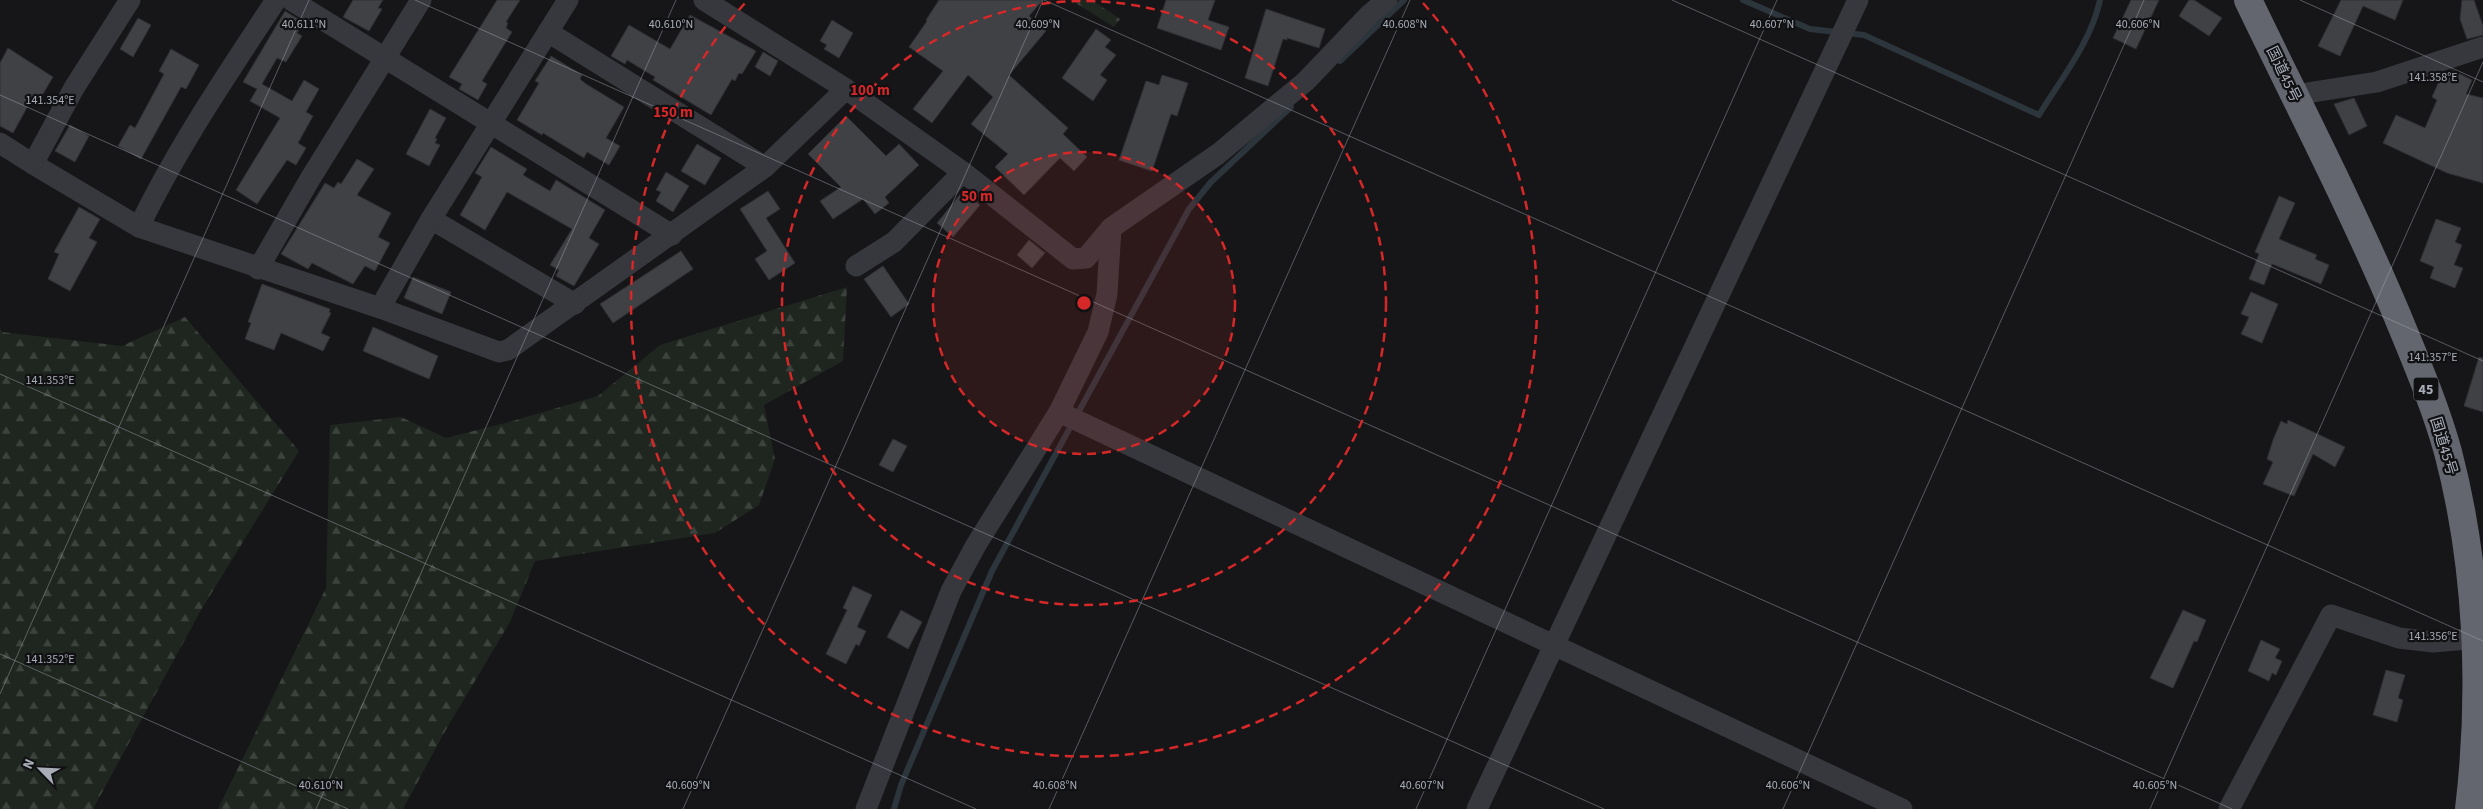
<svg xmlns="http://www.w3.org/2000/svg" width="2483" height="809" viewBox="0 0 2483 809" font-family="'Source Sans 3','Noto Sans JP',sans-serif">
<style>
.forest{fill:url(#forest-firs)}
.lines{fill:none;stroke-linecap:round;stroke-linejoin:round}
.stream{stroke:#2c353c;stroke-width:6}
.building{fill:#404145;stroke:#303034}
.street{stroke:#37383d;stroke-width:21}
.highway{stroke:#63666e;stroke-width:28}
.ticks{fill:none;stroke:#a8adb8;stroke-width:1;stroke-opacity:0.45}
.ring{fill:none;stroke:#d62828;stroke-width:2.5;stroke-dasharray:9 6}
.labels{text-anchor:middle;stroke-width:4.5;stroke-linejoin:round;paint-order:stroke}
.shield{fill:#111113;stroke:#7b7e86;stroke-width:1}
.shield-label{font-size:14px;font-weight:bold;fill:#a8adb8}
.street-label{font-size:15px;fill:#a8adb8;stroke:#111113}
.ticks-label{font-size:12px;text-anchor:middle;fill:#a8adb8;stroke:#111113;stroke-width:4.5;stroke-linejoin:round;paint-order:stroke}
.centre{fill:#d62828;stroke:#111113;stroke-width:2.5}
.ring-label{font-size:15px;text-anchor:middle;font-weight:bold;fill:#d62828;stroke:#111113;stroke-width:4.5;stroke-linejoin:round;paint-order:stroke}
</style>
<defs>
<pattern id="forest-firs" width="22" height="20" patternUnits="userSpaceOnUse" patternTransform="scale(1.25)"><rect width="22" height="20" fill="#1e261f"/><path d="M5 1l3.5 6h-7zM16 11l3.5 6h-7z" fill="#3c433d"/></pattern>
</defs>
<rect width="100%" height="100%" fill="#161618"/>
<g class="forest">
<path d="M1071,0H1092L1120,19L1114,27Z"/>
<path d="M847,287L843,361L764,405L775,459L759,505L715,533L535,561L510,622L444,733L403,809H218L326,588L330,425L401,417L446,438L509,422L598,396L660,345Z"/>
<path d="M185,317L299,451L201,610L93,809H0V328L2,332L122,346Z"/>
</g>
<g class="lines">
<g class="stream">
<path d="M1743,0L1810,29L1864,35L2039,115C2061,79 2091,42 2100,0"/>
<path d="M1340,61L1404,0"/>
<path d="M894,809L901,785L992,571L1189,209L1211,182L1291,107"/>
</g>
</g>
<g class="building">
<path d="M353,0H383L378,8L382,9L369,31L343,17Z"/>
<path d="M497,0H520L506,22L508,23L506,28L512,32L482,81L487,84L478,100L459,89L462,84L449,77Z"/>
<path d="M939,0H1043L1029,16L1046,31L1009,75L1068,128L1063,134L1087,157L1074,171L1060,158L1024,195L995,167L1008,154L971,124L993,97L968,75L932,123L913,109L943,71L909,47L927,21L926,20Z"/>
<path d="M1166,0H1215L1208,20L1229,27L1221,50L1157,28Z"/>
<path d="M2131,0H2159L2136,49L2113,38Z"/>
<path d="M2189,0H2194L2222,18L2209,36L2179,16Z"/>
<path d="M2341,0H2403L2395,20L2363,6L2340,56L2318,46Z"/>
<path d="M2462,0H2474L2483,26V35L2467,39L2460,19Z"/>
<path d="M1266,9L1325,29L1319,48L1287,38V40L1283,39L1268,86L1245,78Z"/>
<path d="M285,11L303,22L297,33L302,36L286,62L277,58L262,84L292,101L304,80L319,89L306,112L313,116L298,143L306,148L296,165L287,160L257,204L236,190L280,118L250,101L257,89L243,82Z"/>
<path d="M690,15L756,51L742,74L739,73L735,81L732,79L711,115L653,80L655,77L627,60L625,64L611,56L629,25L670,49Z"/>
<path d="M138,18L151,25L133,57L120,49Z"/>
<path d="M832,20L853,33L839,58L824,49L827,45L820,41Z"/>
<path d="M1096,29L1111,40L1105,47L1116,55L1100,75L1107,80L1093,101L1062,78Z"/>
<path d="M8,48L53,77L40,99L34,95L13,133L0,126V63Z"/>
<path d="M171,49L199,65L186,89L181,87L141,159L118,146L130,125L135,128L164,74L159,71Z"/>
<path d="M763,52L778,61L770,76L755,67Z"/>
<path d="M551,56L582,75L580,79L586,84L624,107L606,138L620,146L609,165L587,152L584,158L543,133L542,135L517,120L539,83L535,81Z"/>
<path d="M2452,70L2472,80L2466,94L2483,98V183L2447,173L2383,143L2396,115L2425,128L2437,100L2432,97L2441,77L2447,79Z"/>
<path d="M1162,75L1188,83L1177,116L1171,114L1152,171L1119,160L1146,81L1159,85Z"/>
<path d="M2354,98L2367,126L2349,135L2334,104Z"/>
<path d="M430,109L446,118L435,138L437,139L435,143L440,145L429,166L406,154Z"/>
<path d="M846,116L886,156L899,144L919,165L885,197L889,203L875,214L863,199L833,219L820,201L841,187L808,154Z"/>
<path d="M70,125L89,136L75,162L55,151Z"/>
<path d="M697,144L721,158L705,185L681,171Z"/>
<path d="M491,147L527,169L523,175L550,191L556,180L605,210L589,238L599,244L574,286L556,276L559,270L550,265L572,229L507,192L485,230L460,215L482,177L475,173Z"/>
<path d="M357,159L374,169L357,195L391,213L378,237L390,243L375,271L365,266L353,284L312,263L308,269L281,254L325,183L334,188L338,182L341,184Z"/>
<path d="M666,172L689,186L673,212L656,201L661,192L656,190Z"/>
<path d="M768,191L780,209L766,218L795,263L769,280L755,259L767,251L740,209Z"/>
<path d="M963,191L980,205L953,237L937,223Z"/>
<path d="M2279,196L2295,203L2279,239L2317,255L2315,259L2329,265L2321,284L2272,264L2264,285L2249,279L2259,254L2255,252Z"/>
<path d="M79,207L100,219L89,238L97,242L70,291L48,279L59,254L54,252Z"/>
<path d="M2436,219L2461,228L2455,242L2462,245L2454,265L2463,268L2455,288L2430,278L2434,267L2420,261Z"/>
<path d="M1029,240L1045,253L1032,268L1017,255Z"/>
<path d="M681,251L693,269L613,323L600,304Z"/>
<path d="M883,266L909,304L891,317L864,279Z"/>
<path d="M413,277L451,292L442,314L404,298Z"/>
<path d="M262,284L330,309L329,312L331,313L321,333L330,337L323,351L281,333L274,350L245,339L251,323L248,322Z"/>
<path d="M2251,292L2278,304L2262,343L2241,334L2249,317L2241,314Z"/>
<path d="M373,327L438,356L429,379L363,351Z"/>
<path d="M2479,357L2483,358V412L2464,406Z"/>
<path d="M2288,420L2345,447L2335,467L2313,454L2294,496L2263,484L2273,462L2267,459L2273,440L2281,421L2287,424Z"/>
<path d="M893,439L907,446L893,472L879,465Z"/>
<path d="M853,586L872,595L857,627L866,631L859,646L856,644L846,664L826,654L847,610L843,608Z"/>
<path d="M901,610L922,622L908,649L887,637Z"/>
<path d="M2183,610L2206,620L2197,642L2194,641L2173,688L2150,678Z"/>
<path d="M2261,640L2280,649L2275,658L2282,661L2276,675L2272,673L2269,681L2248,671Z"/>
<path d="M2386,670L2405,675L2398,698L2403,700L2397,722L2373,715Z"/>
</g>
<g class="lines">
<g class="street">
<path d="M130,0L74,88L33,164L139,227L380,308L499,352L508,350L765,167L846,89"/>
<path d="M291,0L672,235"/>
<path d="M704,0L846,89L963,172L1073,259L1086,258L1111,228L1218,154L1306,81L1369,15L1387,0"/>
<path d="M548,32L765,167"/>
<path d="M2294,95L2377,82L2483,47"/>
<path d="M0,143L33,164"/>
<path d="M431,219L575,304"/>
<path d="M139,227C177,148 228,73 276,0"/>
<path d="M856,266L894,242L963,172"/>
<path d="M258,269L310,179L421,0"/>
<path d="M380,308L431,219L568,0"/>
<path d="M1059,412L1902,809"/>
<path d="M866,809L951,591L976,545L1059,412L1098,332L1107,294L1111,228"/>
<path d="M1477,809L1858,0"/>
<path d="M2229,809L2331,615L2399,638L2433,642L2479,638L2483,632"/>
</g>
<path class="highway" d="M2248,0C2298,104 2352,208 2397,315C2415,359 2435,405 2448,452C2478,566 2483,692 2469,809"/>
</g>
<path class="ticks" d="M415,0L2232,809M1044,0L2483,641M1672,0L2483,361M2300,0L2483,82M0,95L1604,809M0,374L976,809M0,654L348,809M0,694L309,0M316,809L676,0M683,809L1043,0M1049,809L1410,0M1416,809L1777,0M1783,809L2144,0M2150,809L2483,62"/>
<circle cx="1084" cy="303" r="151" fill="#d62828" fill-opacity=".12"/>
<g class="ring">
<circle cx="1084" cy="303" r="151"/>
<circle cx="1084" cy="303" r="302"/>
<path d="M1423 3A453 453 0 1 1 745 3"/>
</g>
<g class="labels">
<rect class="shield" x="2413.5" y="377.5" width="25" height="23" rx="4"/>
<g class="shield-label">
<text x="2426" y="394">45</text>
</g>
<g class="street-label">
<text transform="translate(2284 74) rotate(64)" y="5">国道45号</text>
<text transform="translate(2444 446) rotate(73)" y="5">国道45号</text>
</g>
</g>
<g class="ticks-label">
<text x="671" y="28">40.610°N</text>
<text x="1038" y="28">40.609°N</text>
<text x="1405" y="28">40.608°N</text>
<text x="1772" y="28">40.607°N</text>
<text x="2138" y="28">40.606°N</text>
<text x="304" y="28">40.611°N</text>
<text x="2433" y="81">141.358°E</text>
<text x="50" y="104">141.354°E</text>
<text x="2433" y="361">141.357°E</text>
<text x="50" y="384">141.353°E</text>
<text x="2433" y="640">141.356°E</text>
<text x="50" y="663">141.352°E</text>
<text x="321" y="789">40.610°N</text>
<text x="688" y="789">40.609°N</text>
<text x="1055" y="789">40.608°N</text>
<text x="1422" y="789">40.607°N</text>
<text x="1788" y="789">40.606°N</text>
<text x="2155" y="789">40.605°N</text>
</g>
<circle cx="1084" cy="303" r="8" class="centre"/>
<g class="ring-label">
<text x="870" y="95">100 m</text>
<text x="673" y="117">150 m</text>
<text x="977" y="201">50 m</text>
</g>
<g transform="translate(40 769) rotate(294)" stroke="#111113" stroke-width="4" paint-order="stroke">
<path d="M0-4L9 19L0 12L-9 19Z" fill="#a8adb8"/>
<text y="-8" font-size="14" font-weight="bold" text-anchor="middle" fill="#a8adb8">N</text>
</g>
</svg>
